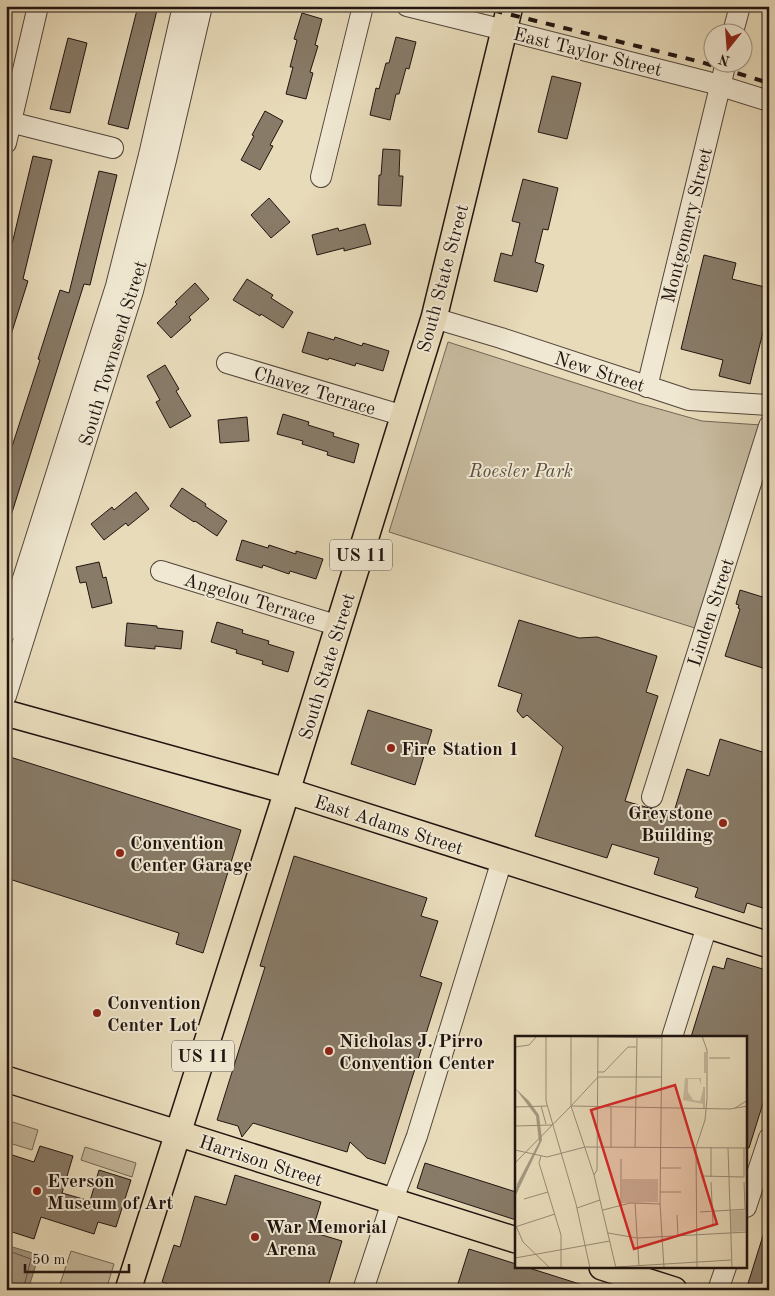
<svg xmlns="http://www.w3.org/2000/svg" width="775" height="1296" viewBox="0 0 775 1296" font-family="'Old Standard TT',serif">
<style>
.green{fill:#c6b99d;stroke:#736656}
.water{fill:#a49780;stroke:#6f6353}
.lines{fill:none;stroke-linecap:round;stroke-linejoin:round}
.shore{stroke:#625648;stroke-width:1}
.building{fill:#887b68;stroke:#201410}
.minor-casing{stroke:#52463a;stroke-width:22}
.major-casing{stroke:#201410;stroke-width:28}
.minor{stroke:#f0e8d2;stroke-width:20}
.major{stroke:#e8dbba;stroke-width:25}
.rail{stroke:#201410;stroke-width:4;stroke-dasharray:9 9;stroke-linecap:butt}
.poi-dot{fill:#8f2418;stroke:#f0e8d2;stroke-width:2}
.labels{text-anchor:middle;stroke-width:4;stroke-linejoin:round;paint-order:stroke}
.shield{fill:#f0e8d2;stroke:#5e544a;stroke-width:1}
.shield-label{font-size:18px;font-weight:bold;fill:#201410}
.street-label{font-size:19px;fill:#201410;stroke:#f0e8d2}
.park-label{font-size:19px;font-style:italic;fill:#5a4e41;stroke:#f0e8d2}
.poi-label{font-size:19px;font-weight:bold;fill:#201410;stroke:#f0e8d2;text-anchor:start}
.inset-road{fill:none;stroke:#988b76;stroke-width:1}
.view{fill:#d62828;fill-opacity:0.15;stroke:#d62828;stroke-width:2.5}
.inset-edge{fill:none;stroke:#201410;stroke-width:2.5}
</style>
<rect width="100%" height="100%" fill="#e8dbba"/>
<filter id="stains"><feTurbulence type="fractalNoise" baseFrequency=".004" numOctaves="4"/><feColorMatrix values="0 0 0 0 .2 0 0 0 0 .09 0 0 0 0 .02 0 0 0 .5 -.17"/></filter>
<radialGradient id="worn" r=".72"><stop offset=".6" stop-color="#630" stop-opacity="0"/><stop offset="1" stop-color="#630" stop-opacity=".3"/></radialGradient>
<g class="green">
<path d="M448,342L638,403L702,421L761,425L698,629L389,532Z"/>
<path d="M6,1120L38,1130L32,1150L6,1142Z"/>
<path d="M85,1147L136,1163L132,1177L81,1160Z"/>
<path d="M71,1251L114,1264L106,1290H58Z"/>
</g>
<path class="water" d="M6,1245L39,1255L28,1290H6Z"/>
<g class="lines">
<path class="shore" d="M6,1250L31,1259L23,1290"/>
</g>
<g class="building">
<path d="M138,6H158L128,129L108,124Z"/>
<path d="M302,13L322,19L315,45L318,46L310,72L313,73L306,99L286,94L293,67H290L297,40L294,39Z"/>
<path d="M396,37L416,42L409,69L406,68L399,94H396L390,120L370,115L376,88L379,89L386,63H389Z"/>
<path d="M68,38L87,43L70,113L50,109Z"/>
<path d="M552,76L581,83L567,139L538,132Z"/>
<path d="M265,111L283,121L270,145L273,146L260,170L241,160L254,136L252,135Z"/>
<path d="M383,149L400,150L399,176H403L401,206L378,205L379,175H381Z"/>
<path d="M33,156L52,160L23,279L28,281L9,341H6V284L12,266L7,265Z"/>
<path d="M99,171L117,175L90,285L84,284L9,522H6V465L40,360L38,359L60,290L69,293Z"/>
<path d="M523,179L558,188L548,230L543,229L535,262L544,265L537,292L494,281L501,253L512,256L520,223L512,221Z"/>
<path d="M269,198L290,222L271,238L251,215Z"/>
<path d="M365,224L371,244L344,251V248L317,255L312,235L338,228L339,231Z"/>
<path d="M704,255L736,263L732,279L769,288V308L750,384L719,376L723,360L681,349Z"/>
<path d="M247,279L273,295L271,298L293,312L283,328L261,314L260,316L233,300Z"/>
<path d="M195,283L209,299L189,317L191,320L171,338L157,323L177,304L175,302Z"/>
<path d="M308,332L334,340L335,337L362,346L363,343L389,351L383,371L356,363L355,366L329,358L328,360L302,352Z"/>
<path d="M165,365L179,389L176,391L191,416L170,428L156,402L160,400L147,376Z"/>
<path d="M283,414L309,422L308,425L334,433L333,436L359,444L354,463L327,455L328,452L302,444L303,441L277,434Z"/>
<path d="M247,417L249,441L220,443L218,420Z"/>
<path d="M182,488L206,504L205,506L227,521L217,536L195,521L194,522L170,506Z"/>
<path d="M136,492L149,509L128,526L126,523L104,540L91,524L112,507L114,510Z"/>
<path d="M242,540L268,548L269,545L296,554V551L323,559L316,579L290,571L289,574L263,565L262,568L236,560Z"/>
<path d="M99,562L103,578L106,577L112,603L92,608L86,582L80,583L76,567Z"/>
<path d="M740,590L769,599V670L725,656L740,609L738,608L739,605L736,604Z"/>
<path d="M519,620L579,638L597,637L657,656L646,692L658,696L625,801L673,815L687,769L709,776L720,739L769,754V910L747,903L744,913L695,897L698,888L654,874L659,858L612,844L607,858L535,836L563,747L527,715L523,718L517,711L522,694L498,686Z"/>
<path d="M217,622L243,630L242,633L269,641L268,644L294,652L288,672L262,664L263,661L236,653L237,650L211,642Z"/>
<path d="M127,623L157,626V628L183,631L181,649L155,646V649L125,646Z"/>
<path d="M368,710L432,730L415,785L351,764Z"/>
<path d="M10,757L241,830L203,953L176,944L179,933L6,878V769Z"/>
<path d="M294,856L427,898L421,916L438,921L420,976L442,983L385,1164L367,1158L350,1142L347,1152L253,1123L242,1137L238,1126L217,1120L265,967L260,966Z"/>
<path d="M727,958L769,971V1084L749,1148H746V1037H691L713,966L724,969Z"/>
<path d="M40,1146L73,1156L62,1193L90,1201L99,1170L131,1180L116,1227L98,1222L94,1234L41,1217L34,1239L6,1230V1208L12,1191L6,1190V1153L34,1162Z"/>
<path d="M425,1163L516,1192V1220L417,1188Z"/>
<path d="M235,1175L321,1202L312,1232L342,1241L327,1290H166L168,1284L162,1282L174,1245L180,1247L195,1196L226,1205Z"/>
<path d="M766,1226H769V1290H746Z"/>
<path d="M469,1249L516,1264V1267H526L589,1287V1290H456Z"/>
</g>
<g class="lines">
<g class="minor-casing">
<g id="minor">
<path d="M407,6L504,30L708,82L769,101"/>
<path d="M733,32L740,6"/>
<path d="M6,121L113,148"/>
<path d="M6,143L38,6"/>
<path d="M321,177L363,6"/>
<path d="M434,318L501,338L689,400L769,405"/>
<path d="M227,363L404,416"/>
<path d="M647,387L726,62"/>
<path d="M161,571L339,626"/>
<path d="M6,632L116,286L149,155L183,6"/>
<path d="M6,696L133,291L166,160L202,6"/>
<path d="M652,797L769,426"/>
<path d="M672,1037L707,926"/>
<path d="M746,1207L769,1138"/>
<path d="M363,1290L392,1202L417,1136L502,860"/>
<path d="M718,1290L726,1267"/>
</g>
</g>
<g class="major-casing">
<g id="major">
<path d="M6,713L287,791L769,945"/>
<path d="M6,1079L516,1240"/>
<path d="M602,1267L674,1290"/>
<path d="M128,1290L287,791L434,318L510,6"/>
</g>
</g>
<use href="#minor" class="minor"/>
<use href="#major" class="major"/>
<path class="rail" d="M476,6L701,62L769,83"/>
</g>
<g class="poi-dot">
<circle cx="391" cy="748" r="5"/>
<circle cx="723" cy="823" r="5"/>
<circle cx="120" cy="853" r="5"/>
<circle cx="97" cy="1013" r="5"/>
<circle cx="329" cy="1051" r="5"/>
<circle cx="37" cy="1191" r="5"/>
<circle cx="255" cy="1237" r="5"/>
</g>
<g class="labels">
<g class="shield">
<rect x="330" y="539.5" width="62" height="31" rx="4"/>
<rect x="172" y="1040.5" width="62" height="31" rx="4"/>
</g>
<g class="shield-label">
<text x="361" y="561">US 11</text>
<text x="203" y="1062">US 11</text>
</g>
<g class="street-label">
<text transform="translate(588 51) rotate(14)" y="7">East Taylor Street</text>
<text transform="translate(686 225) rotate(-76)" y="7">Montgomery Street</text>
<text transform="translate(442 278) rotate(-75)" y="7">South State Street</text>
<text transform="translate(112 353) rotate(-73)" y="7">South Townsend Street</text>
<text transform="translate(600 371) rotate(18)" y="7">New Street</text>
<text transform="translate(315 390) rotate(17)" y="7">Chavez Terrace</text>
<text transform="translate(250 598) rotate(17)" y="7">Angelou Terrace</text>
<text transform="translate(710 612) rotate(-72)" y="7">Linden Street</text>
<text transform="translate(326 666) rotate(-73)" y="7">South State Street</text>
<text transform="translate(389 824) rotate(18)" y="7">East Adams Street</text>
<text transform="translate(261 1160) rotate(18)" y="7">Harrison Street</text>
</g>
<g class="park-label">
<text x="521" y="477">Roesler Park</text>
</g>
<g class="poi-label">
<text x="401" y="755">Fire Station 1</text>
<text x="713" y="819" text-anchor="end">Greystone<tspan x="713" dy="22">Building</tspan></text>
<text x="130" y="849">Convention<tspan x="130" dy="22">Center Garage</tspan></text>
<text x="107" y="1009">Convention<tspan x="107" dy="22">Center Lot</tspan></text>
<text x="339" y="1047">Nicholas J. Pirro<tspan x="339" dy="22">Convention Center</tspan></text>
<text x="47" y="1187">Everson<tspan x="47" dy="22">Museum of Art</tspan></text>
<text x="265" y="1233">War Memorial<tspan x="265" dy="22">Arena</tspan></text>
</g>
</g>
<g transform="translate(515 1036)">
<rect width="232" height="232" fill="#e8dbba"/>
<path d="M170,42H186V49L184,43H173V56L178,64L185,65L188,54V68L168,64ZM107,143H143V166L107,167ZM232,174V195L216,196L215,175Z" fill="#c6b99d"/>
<path d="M0,52L14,65L24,79L27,104L0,161L2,148L24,106L21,80Z" fill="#a49780"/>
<path class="inset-road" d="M23,0L147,2M31,0V65L61,168L75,232M56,0V70L79,139L101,232M147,0L145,168L149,232M0,11L14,9L22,0M190,16V37M194,22H215M83,36H89L113,11H121M83,41H146M57,69L83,41M26,70L31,88M56,70L215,73L233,70M0,71L32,70M189,72V51M220,72L233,64M0,90L37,89M96,112V71M120,112L122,2M213,112L217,232M0,114L32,121L70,111L233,112M26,120L24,127L46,199V232M0,127L56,70M145,132H166M79,139L82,134L83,0M187,140L229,141V112M196,141V111M196,146L198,188M229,146L230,173M145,156H166M9,163L33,156M120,167L124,230M106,170V123M62,172L85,164M88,174L115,167L145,168M185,176L233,173M162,179L163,200M1,190L8,206L35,232M0,191L40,178M93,197L122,202L233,196M0,222L95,205M101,231L216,224M182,232L181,111L190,84L192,63V14L187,0"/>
<path class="view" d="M160,49L202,188L119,213L76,74Z"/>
<rect width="232" height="232" class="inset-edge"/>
</g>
<rect width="775" height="1296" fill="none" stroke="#e8dbba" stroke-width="25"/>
<rect x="8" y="8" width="760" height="1281" fill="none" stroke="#201410" stroke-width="2.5"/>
<rect x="12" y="12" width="750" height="1271" fill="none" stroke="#201410"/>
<g transform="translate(728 48) rotate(197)"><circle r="24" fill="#f0e8d2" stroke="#9d9384"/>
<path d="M0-4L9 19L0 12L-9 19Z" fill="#8f2418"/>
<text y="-8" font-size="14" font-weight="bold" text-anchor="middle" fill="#201410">N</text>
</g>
<path d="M25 1264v8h104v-8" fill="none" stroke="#201410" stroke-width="2.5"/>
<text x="32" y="1264" font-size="15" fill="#201410" stroke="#f0e8d2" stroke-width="4" paint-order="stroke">50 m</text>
<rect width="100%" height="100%" filter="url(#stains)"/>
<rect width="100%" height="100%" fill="url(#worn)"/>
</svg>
